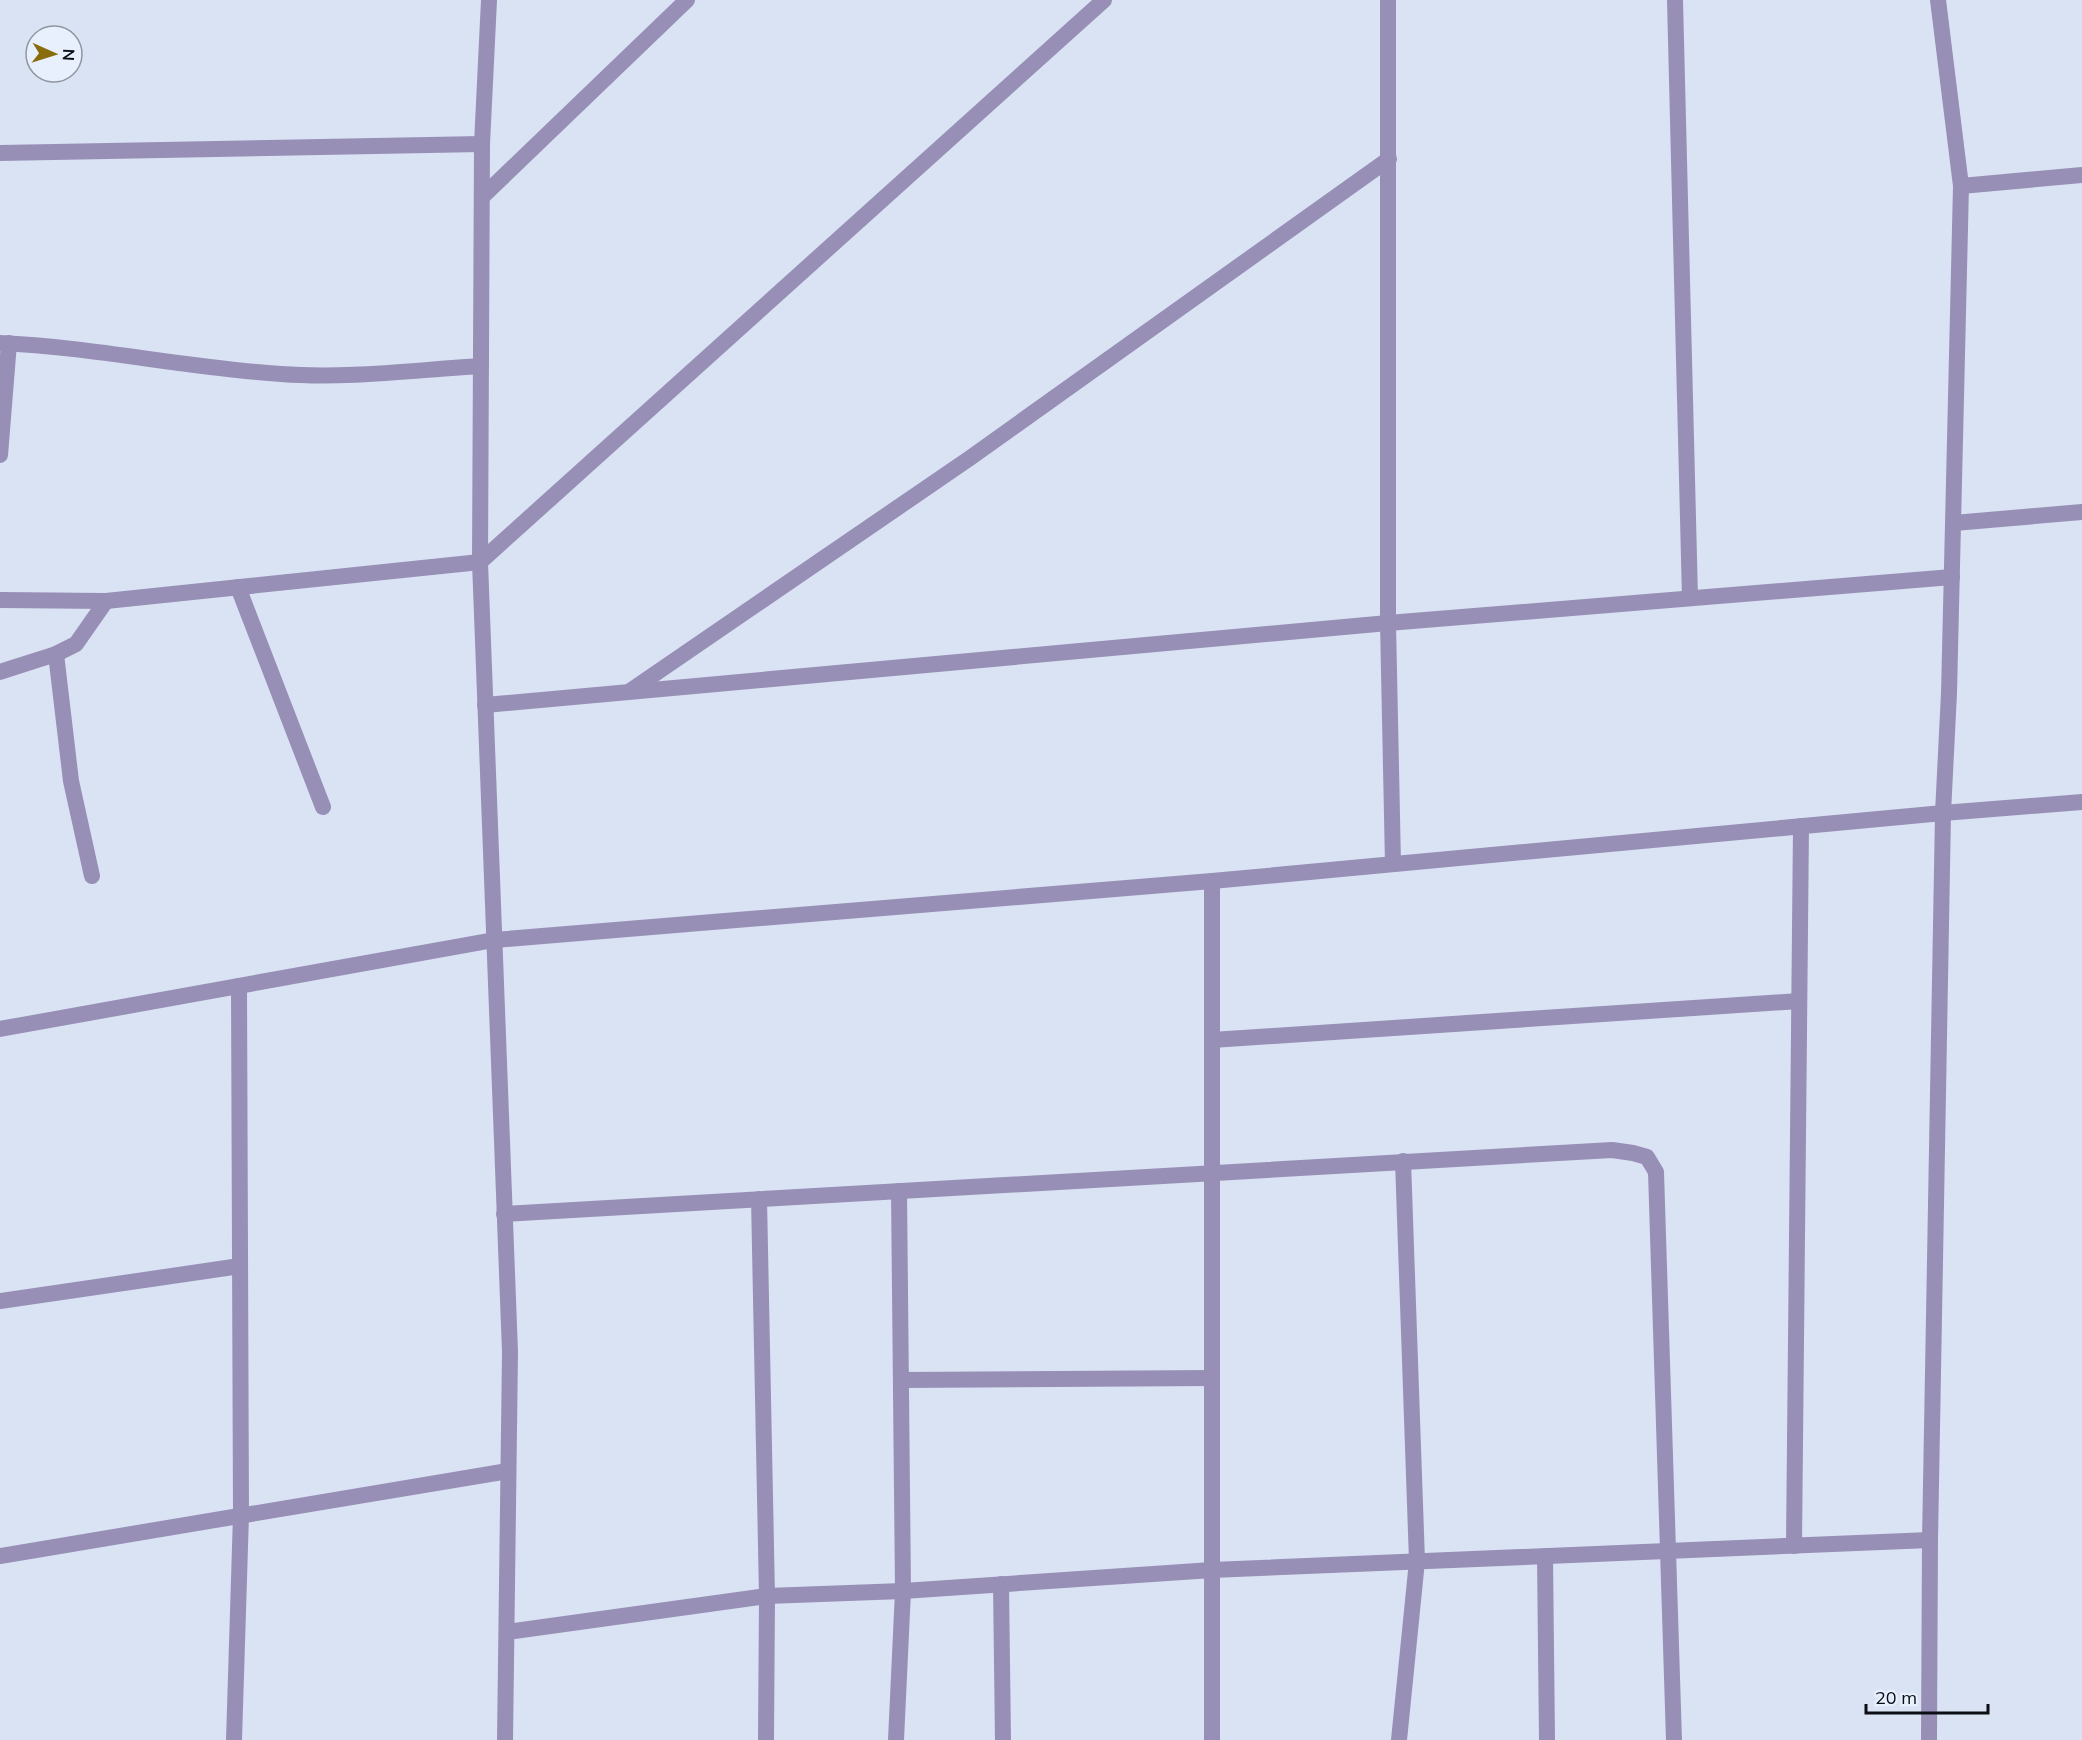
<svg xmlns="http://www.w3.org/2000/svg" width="2082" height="1740" viewBox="0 0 2082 1740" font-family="Mulish,sans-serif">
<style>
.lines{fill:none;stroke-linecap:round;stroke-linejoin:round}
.minor{stroke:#988fb6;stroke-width:16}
</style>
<rect width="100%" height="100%" fill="#d9e3f4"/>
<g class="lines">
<g class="minor">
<path d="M489,0L482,144L480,562L510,1352L505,1740"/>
<path d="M1388,0V623L1393,864"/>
<path d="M1675,0L1690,598"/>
<path d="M0,153L482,144"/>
<path d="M1961,186L2082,175"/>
<path d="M482,197L687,0"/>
<path d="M0,343C94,347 186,368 281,374C347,379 414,370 481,366"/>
<path d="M0,455L9,343"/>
<path d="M1954,523L2082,512"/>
<path d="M238,587L323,807"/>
<path d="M0,600L106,601L480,562L1104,0"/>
<path d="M56,654L71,781L92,876"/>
<path d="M0,672L56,654L76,644L106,601"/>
<path d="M630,691L970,458L1389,159"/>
<path d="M485,705L1388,623L1952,577"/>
<path d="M1212,881V1740"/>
<path d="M0,1029L494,940L1212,881L1943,813L2082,802"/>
<path d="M1212,1040L1799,1001"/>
<path d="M759,1199L767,1596L766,1740"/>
<path d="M504,1214L1612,1150L1633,1153L1647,1157L1656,1172L1674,1740"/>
<path d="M0,1301L240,1266"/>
<path d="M901,1380L1212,1378"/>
<path d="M1794,1546L1801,826"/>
<path d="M0,1556L508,1471"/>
<path d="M1545,1556L1547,1740"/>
<path d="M1001,1584L1003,1740"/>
<path d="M507,1632L767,1596L903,1591L1212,1570L1930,1540"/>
<path d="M234,1740L241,1515L239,986"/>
<path d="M896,1740L903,1591L899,1191"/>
<path d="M1399,1740L1417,1561L1403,1161"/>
<path d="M1929,1740L1930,1540L1943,813L1949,693L1961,186L1938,0"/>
</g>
</g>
<g transform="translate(54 54) rotate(93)"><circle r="28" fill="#e8f0fe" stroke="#9096a0" stroke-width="1.5"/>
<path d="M0-4.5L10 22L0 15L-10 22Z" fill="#896c0b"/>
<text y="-9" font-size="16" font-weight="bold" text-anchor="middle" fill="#0b0e14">N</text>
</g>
<path d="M1866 1704v9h122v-9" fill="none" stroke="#0b0e14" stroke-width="3"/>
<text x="1875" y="1704" font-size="18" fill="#0b0e14" stroke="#e8f0fe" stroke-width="4.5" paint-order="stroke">20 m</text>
</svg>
